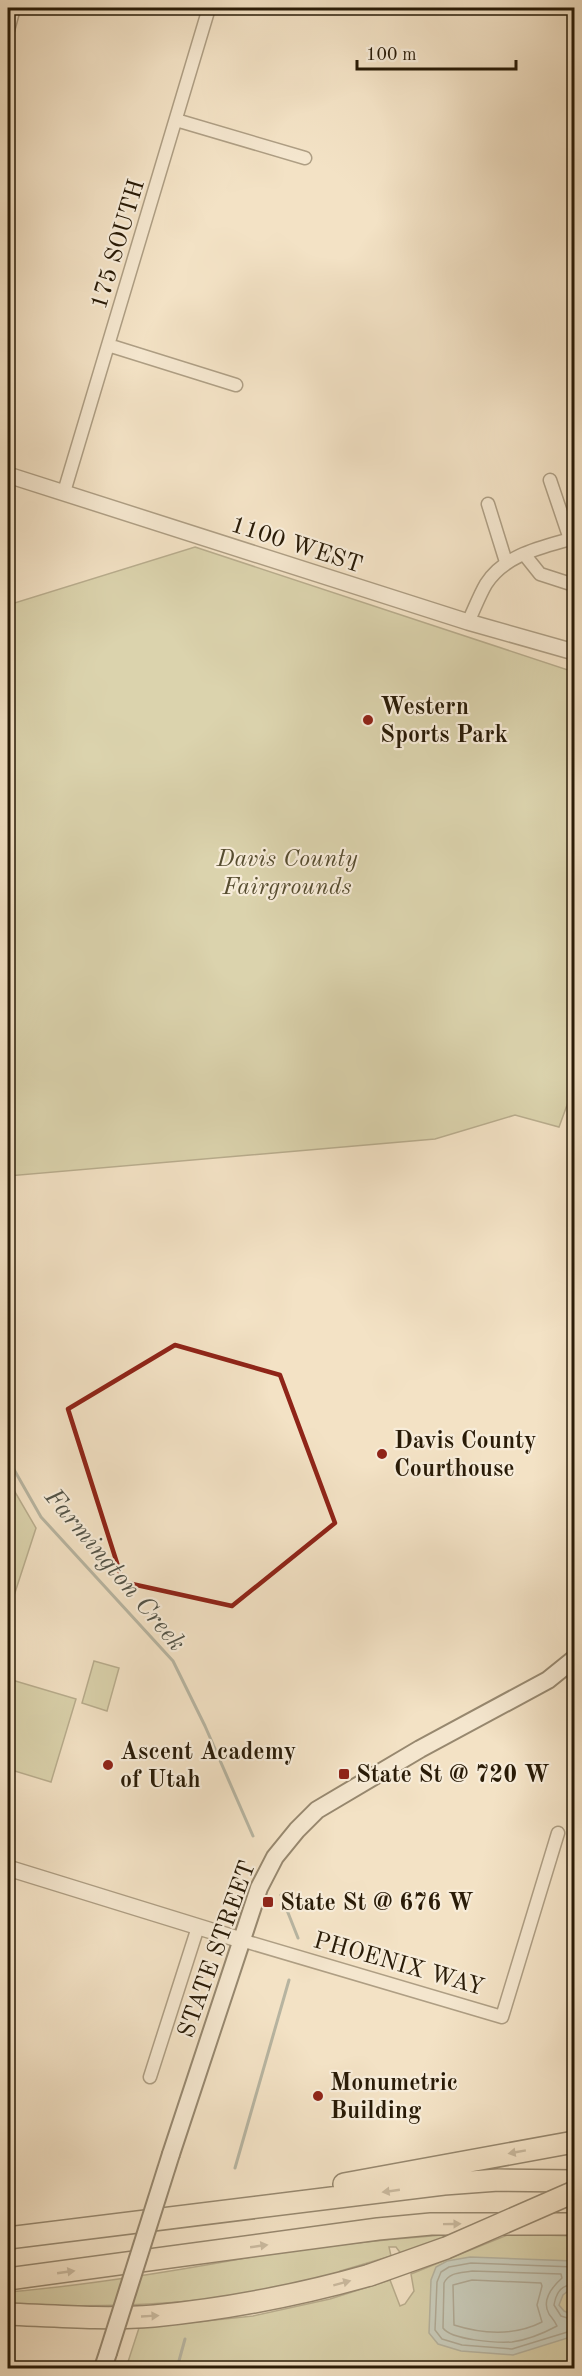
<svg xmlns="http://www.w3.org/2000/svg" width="582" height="2376" font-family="'Old Standard TT',serif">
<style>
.green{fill:#bfc291;stroke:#746e4c;stroke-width:1.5}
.water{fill:#9ebcbd;stroke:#6f7c74;stroke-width:1.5}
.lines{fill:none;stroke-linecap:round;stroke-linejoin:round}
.shore{stroke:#646c62;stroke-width:1.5}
.stream{stroke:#6f7c74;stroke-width:3}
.minor-casing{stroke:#5c4d36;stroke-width:15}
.tertiary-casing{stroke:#5c4d36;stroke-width:18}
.secondary-casing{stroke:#291b07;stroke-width:20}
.motorway-casing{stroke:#291b07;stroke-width:24}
.minor{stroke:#f7ecd9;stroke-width:12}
.tertiary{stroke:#f7ecd9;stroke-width:15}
.secondary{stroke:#f7ecd9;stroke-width:16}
.motorway{stroke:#f3e2c5;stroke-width:21}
.secondary-bridge-casing{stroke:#291b07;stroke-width:20;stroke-linecap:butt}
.motorway-bridge-casing{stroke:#291b07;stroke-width:24;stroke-linecap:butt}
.secondary-bridge{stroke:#f7ecd9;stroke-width:16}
.motorway-bridge{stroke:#f3e2c5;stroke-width:21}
.oneway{fill:#988870}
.marked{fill:none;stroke:#8f2418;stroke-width:4.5;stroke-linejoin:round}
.poi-dot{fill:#8f2418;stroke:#f7ecd9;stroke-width:2}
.labels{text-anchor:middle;stroke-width:4.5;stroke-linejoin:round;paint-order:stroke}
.street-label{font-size:24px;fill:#291b07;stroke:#f7ecd9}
.poi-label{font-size:24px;font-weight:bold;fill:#291b07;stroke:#f7ecd9;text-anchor:start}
.park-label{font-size:24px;font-style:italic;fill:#564d30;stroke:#f7ecd9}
.water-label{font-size:26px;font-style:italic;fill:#525347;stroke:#f7ecd9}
</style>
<rect width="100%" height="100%" fill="#f3e2c5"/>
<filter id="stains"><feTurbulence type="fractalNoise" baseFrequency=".00333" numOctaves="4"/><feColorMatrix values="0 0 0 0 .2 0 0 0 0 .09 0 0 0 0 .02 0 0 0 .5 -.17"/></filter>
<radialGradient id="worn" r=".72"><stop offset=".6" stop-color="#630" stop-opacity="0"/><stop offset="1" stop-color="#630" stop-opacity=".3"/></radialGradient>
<!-- green -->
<path class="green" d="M 195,547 L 574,672 L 574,1086 L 559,1127 L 515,1115 L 435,1139 L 8,1176 L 8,605 Z
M 8,1480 L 36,1528 L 8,1614 Z
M 94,1661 L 119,1668 L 107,1711 L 82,1703 Z
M 12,1680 L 76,1699 L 51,1782 L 8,1769 L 8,1695 Z
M 456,2234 L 402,2255 L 396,2247 L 389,2247 L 391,2256 L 340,2271 L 340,2273 C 313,2280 286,2287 259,2292 C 175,2306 92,2308 8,2304 L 8,2292 C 82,2286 156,2274 229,2261 C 303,2247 380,2240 456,2234 Z
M 510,2234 L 574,2236 L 574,2368 L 126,2368 L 139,2328 L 253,2316 L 330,2299 L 390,2280 L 400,2306 L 405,2304 L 414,2291 L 411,2274 Z"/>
<!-- water -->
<path class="water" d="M 470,2257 L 574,2261 L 574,2291 L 568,2291 L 563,2295 L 559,2305 L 564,2311 L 574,2315 L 574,2336 L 513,2355 L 461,2351 L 438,2344 L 429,2333 L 431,2280 L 436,2267 L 447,2261 Z"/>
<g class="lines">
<!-- shore -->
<path class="shore" d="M 574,2267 L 471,2263 L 449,2267 L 441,2272 L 437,2282 L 435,2330 L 442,2339 L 462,2345 L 512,2349 L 574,2330
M 472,2271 L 561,2274 L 562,2278 C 552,2287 541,2300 549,2314 C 552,2318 555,2321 557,2326 C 544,2333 526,2340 512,2342 C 497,2343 451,2340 443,2328 L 444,2283 C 449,2272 461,2273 472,2271 Z
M 472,2280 L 541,2283 L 542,2286 L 537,2305 L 542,2322 C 515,2336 482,2334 454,2325 L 453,2285 Z
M 574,2285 C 561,2284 556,2293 554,2305 L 561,2316 L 574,2320"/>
<!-- stream -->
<path class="stream" d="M 8,1459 L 41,1517 L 173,1661 L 205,1726 L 253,1836
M 281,1895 L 298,1938
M 235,2168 L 289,1980
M 177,2368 L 185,2339"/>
<defs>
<path id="minor" d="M 8,30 L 14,8
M 176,120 L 305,158
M 108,345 L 236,385
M 550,480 L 570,539
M 64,492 L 209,8
M 488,504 L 506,562
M 524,554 L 540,574 L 574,585
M 468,622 C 474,610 479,596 486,584 C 505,554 543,547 574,538
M 241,1940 L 502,2017 L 558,1833
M 150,2077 L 198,1927"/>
<path id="tertiary" d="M 8,475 L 468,622 L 574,652
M 8,1868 L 241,1940"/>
<path id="secondary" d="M 171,2154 L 259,1888 L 275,1857 L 297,1830 L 317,1810 L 420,1749 L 548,1680 L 574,1659
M 103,2368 L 108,2353"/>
<path id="motorway" d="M 344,2184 L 574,2142
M 8,2238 L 444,2184 L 498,2180 L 574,2181
M 8,2279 L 378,2229 L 431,2224 L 574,2224
M 8,2314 C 56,2316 105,2320 154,2316 C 227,2309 299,2295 370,2275"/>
</defs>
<!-- minor casing -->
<use href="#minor" class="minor-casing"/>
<!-- tertiary casing -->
<use href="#tertiary" class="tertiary-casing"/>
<!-- secondary casing -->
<use href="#secondary" class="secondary-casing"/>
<!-- motorway casing -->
<use href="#motorway" class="motorway-casing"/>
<!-- minor -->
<use href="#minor" class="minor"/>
<!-- tertiary -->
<use href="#tertiary" class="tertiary"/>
<!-- secondary -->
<use href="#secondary" class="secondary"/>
<!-- motorway -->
<use href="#motorway" class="motorway"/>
<defs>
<path id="secondary-bridge" d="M 108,2353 L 171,2154"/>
<path id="motorway-bridge" d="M 370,2275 L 446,2248 L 574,2192"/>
</defs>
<!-- secondary-bridge casing -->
<use href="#secondary-bridge" class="secondary-bridge-casing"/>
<!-- motorway-bridge casing -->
<use href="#motorway-bridge" class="motorway-bridge-casing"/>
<!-- secondary-bridge -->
<use href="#secondary-bridge" class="secondary-bridge"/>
<!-- motorway-bridge -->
<use href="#motorway-bridge" class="motorway-bridge"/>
</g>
<!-- one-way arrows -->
<defs><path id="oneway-solid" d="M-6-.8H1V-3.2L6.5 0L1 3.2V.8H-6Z" transform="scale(1.5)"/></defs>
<g class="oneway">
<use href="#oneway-solid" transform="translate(517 2152) rotate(170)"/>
<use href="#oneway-solid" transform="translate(391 2191) rotate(172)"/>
<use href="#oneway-solid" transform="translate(452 2224) rotate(-1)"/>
<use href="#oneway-solid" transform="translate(259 2246) rotate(-8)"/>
<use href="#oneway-solid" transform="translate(66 2272) rotate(-8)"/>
<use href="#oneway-solid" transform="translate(342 2283) rotate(-15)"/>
<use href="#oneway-solid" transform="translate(150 2316) rotate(-3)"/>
</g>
<!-- marked area -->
<path d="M0 0H582V2376H0ZM 175,1345 L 280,1375 L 335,1523 L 232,1606 L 123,1582 L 68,1409 Z" fill="#f3e2c5" fill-opacity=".55" fill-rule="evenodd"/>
<path class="marked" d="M 175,1345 L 280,1375 L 335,1523 L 232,1606 L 123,1582 L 68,1409 Z"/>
<!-- markers -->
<g class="poi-dot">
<circle cx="368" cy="720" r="6"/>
<circle cx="382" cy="1454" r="6"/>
<circle cx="108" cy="1765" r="6"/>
<rect x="338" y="1768" width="12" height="12" rx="3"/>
<rect x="262" y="1896" width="12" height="12" rx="3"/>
<circle cx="318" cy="2096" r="6"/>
</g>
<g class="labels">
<!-- street labels -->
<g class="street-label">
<text transform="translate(117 244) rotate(-73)" y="8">175 SOUTH</text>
<text transform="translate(297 544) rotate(18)" y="8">1100 WEST</text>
<text transform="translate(216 1949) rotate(-70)" y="8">STATE STREET</text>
<text transform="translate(399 1963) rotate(16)" y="8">PHOENIX WAY</text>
</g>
<!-- poi labels -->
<g class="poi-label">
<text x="380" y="714">Western<tspan x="380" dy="28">Sports Park</tspan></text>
<text x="394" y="1448">Davis County<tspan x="394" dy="28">Courthouse</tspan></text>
<text x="120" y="1759">Ascent Academy<tspan x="120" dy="28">of Utah</tspan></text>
<text x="356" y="1782">State St @ 720 W</text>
<text x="280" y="1910">State St @ 676 W</text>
<text x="330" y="2090">Monumetric<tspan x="330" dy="28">Building</tspan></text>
</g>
<!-- park labels -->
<g class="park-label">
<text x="287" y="866">Davis County<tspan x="287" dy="28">Fairgrounds</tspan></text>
</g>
<!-- water labels -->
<g class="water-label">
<text transform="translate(116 1569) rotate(50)" y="9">Farmington Creek</text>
</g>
</g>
<!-- margin -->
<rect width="582" height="2376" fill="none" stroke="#f3e2c5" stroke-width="30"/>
<rect x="9" y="9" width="564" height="2358" fill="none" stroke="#291b07" stroke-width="3"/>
<rect x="15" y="15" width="552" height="2346" fill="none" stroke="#291b07" stroke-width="1.5"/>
<!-- scale -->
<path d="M357 60v9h159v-9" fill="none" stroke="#291b07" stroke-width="3"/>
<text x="366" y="60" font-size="18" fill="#291b07" stroke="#f7ecd9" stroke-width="4.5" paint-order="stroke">100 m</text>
<rect width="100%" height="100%" filter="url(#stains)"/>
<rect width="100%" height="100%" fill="url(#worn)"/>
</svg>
